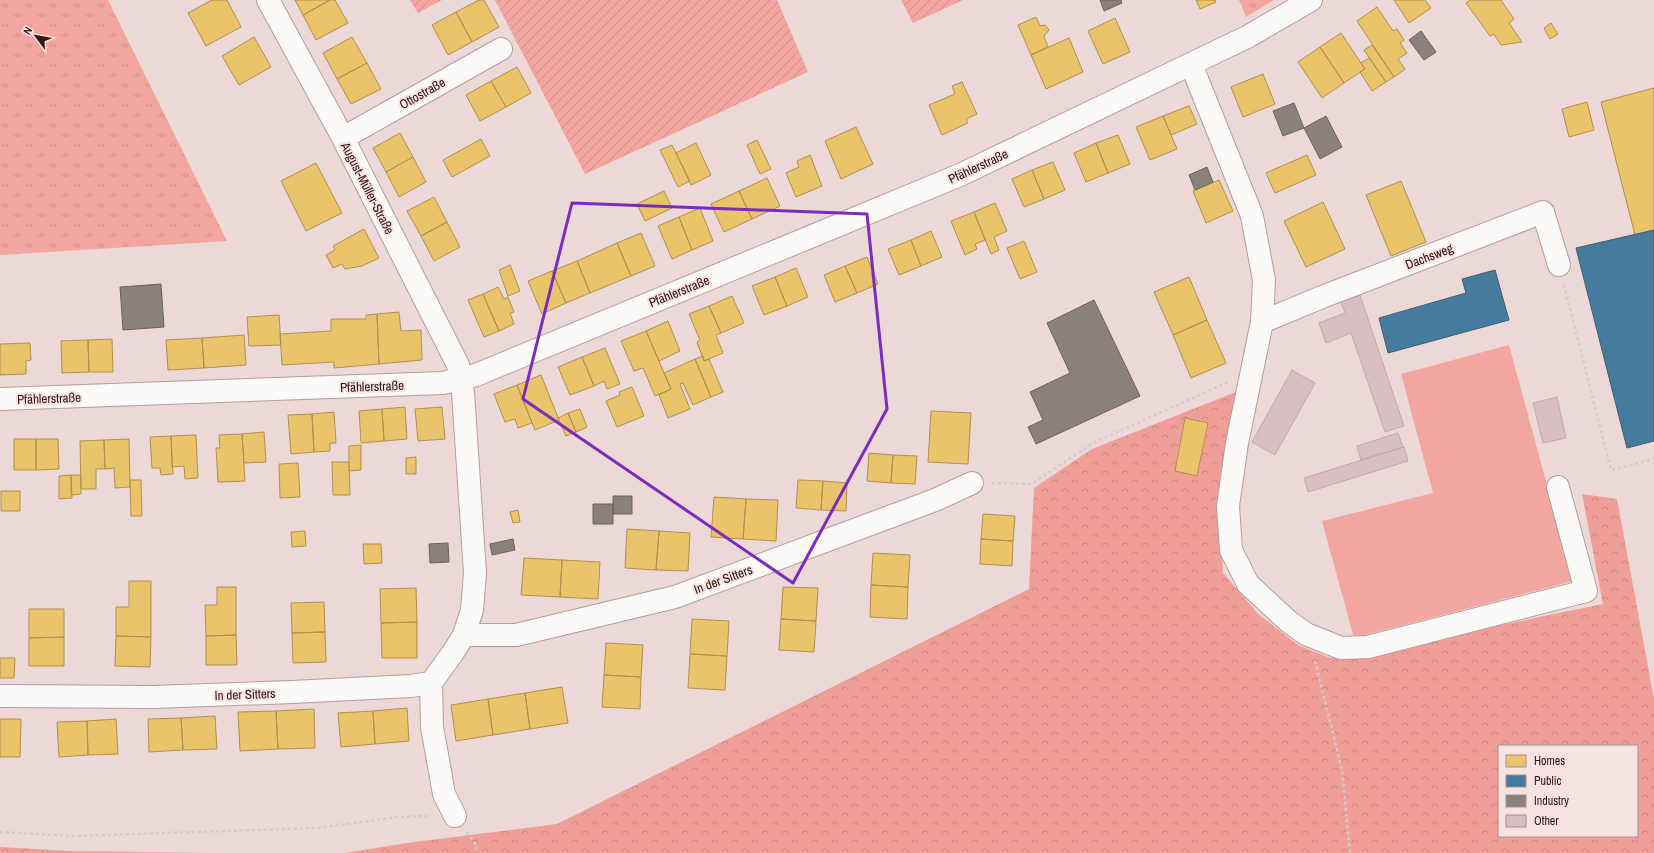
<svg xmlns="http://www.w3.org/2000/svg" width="1654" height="853" font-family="'Archivo Narrow',sans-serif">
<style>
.grass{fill:url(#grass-tufts)}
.forest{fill:url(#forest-crowns);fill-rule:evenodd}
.garden{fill:url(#garden-furrows)}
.pitch{fill:#f3a6a0}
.homes{fill:#e9c46a;stroke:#b28f50}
.public{fill:#457b9d;stroke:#405c73}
.industry{fill:#8a817c;stroke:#70605c}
.building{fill:#d9bfc1;stroke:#c1a9ac}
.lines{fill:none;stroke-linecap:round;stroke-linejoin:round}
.minor-casing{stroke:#b59d9b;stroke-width:24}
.path{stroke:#d2cbca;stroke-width:2.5;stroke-dasharray:3 3;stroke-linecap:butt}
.minor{stroke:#fcf9f9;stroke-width:22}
.marked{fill:none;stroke:#7b2cbf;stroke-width:3;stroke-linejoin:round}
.labels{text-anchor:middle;stroke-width:4;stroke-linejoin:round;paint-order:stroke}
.street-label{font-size:13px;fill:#331412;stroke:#f6e3e1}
</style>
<defs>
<pattern id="grass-tufts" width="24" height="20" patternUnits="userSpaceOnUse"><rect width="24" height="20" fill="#f3a6a0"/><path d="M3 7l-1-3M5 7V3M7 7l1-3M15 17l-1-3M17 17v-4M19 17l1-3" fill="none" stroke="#d18e89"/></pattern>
<pattern id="forest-crowns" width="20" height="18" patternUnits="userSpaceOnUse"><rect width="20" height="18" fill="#f09e98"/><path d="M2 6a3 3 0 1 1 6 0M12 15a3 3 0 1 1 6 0" fill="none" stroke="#ce8782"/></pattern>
<pattern id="garden-furrows" width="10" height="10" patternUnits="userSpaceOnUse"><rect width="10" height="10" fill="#f3a6a0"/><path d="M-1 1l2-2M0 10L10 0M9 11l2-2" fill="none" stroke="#d18e89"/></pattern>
</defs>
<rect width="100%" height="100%" fill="#ecd8d6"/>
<!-- grass -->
<path class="grass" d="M 0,0 L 108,0 L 227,241 L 0,255 Z
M 1239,0 L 1274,0 L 1246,17 Z"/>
<!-- forest -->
<path class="forest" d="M 1236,392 L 1225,487 L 1219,511 L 1223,573 L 1258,614 L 1298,645 L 1330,658 L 1373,655 L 1482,629 L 1603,604 L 1582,494 L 1617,499 L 1654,699 L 1654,853 L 345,853 L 407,843 L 557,824 L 1029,589 L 1034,488 L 1092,449 ZM 1499,746 L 1637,746 L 1637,836 L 1499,836 Z
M 0,847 L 70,851 L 214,853 L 0,853 Z"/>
<!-- garden -->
<path class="garden" d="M 410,0 L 442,0 L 418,13 Z
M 495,0 L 777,0 L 808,72 L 585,174 Z
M 901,0 L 963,0 L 913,23 Z"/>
<!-- pitch -->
<path class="pitch" d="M 1509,345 L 1573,581 L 1354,638 L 1322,521 L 1433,493 L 1401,374 Z"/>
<!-- homes -->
<path class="homes" d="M 212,0 L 227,0 L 241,27 L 206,46 L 188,13 Z
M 295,0 L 330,0 L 303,15 Z
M 330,0 L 335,0 L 348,23 L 316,40 L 303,15 Z
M 479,0 L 484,0 L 499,27 L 472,42 L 456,12 Z
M 1196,0 L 1215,0 L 1216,2 L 1200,9 Z
M 1394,0 L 1425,0 L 1431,8 L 1409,23 Z
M 1470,0 L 1501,0 L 1514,19 L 1509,23 L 1522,42 L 1501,45 L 1494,34 L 1490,36 L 1466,3 Z
M 1377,7 L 1393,31 L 1397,29 L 1404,40 L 1400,43 L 1407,53 L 1398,59 L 1405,69 L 1394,77 L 1357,21 Z
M 456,12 L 472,42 L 448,55 L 432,25 Z
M 1036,17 L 1040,26 L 1045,25 L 1049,30 L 1044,36 L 1048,47 L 1031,55 L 1018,25 Z
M 1115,18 L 1130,52 L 1103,64 L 1088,31 Z
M 1551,23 L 1558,34 L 1550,39 L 1544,28 Z
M 1341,33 L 1365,69 L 1344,83 L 1320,47 Z
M 254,37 L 271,67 L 239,85 L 222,56 Z
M 352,37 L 367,63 L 337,79 L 323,53 Z
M 1069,38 L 1083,72 L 1046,89 L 1031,55 Z
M 1372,45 L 1394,77 L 1386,82 L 1364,50 Z
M 1320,47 L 1344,83 L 1322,98 L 1298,62 Z
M 1369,58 L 1386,82 L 1372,91 L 1360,72 L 1365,69 L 1361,63 Z
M 367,63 L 381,89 L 351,104 L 337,79 Z
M 517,67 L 531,93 L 506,107 L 491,81 Z
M 1263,74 L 1275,104 L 1243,117 L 1231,87 Z
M 491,81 L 506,107 L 480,121 L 466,95 Z
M 962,82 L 977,114 L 966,119 L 968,123 L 942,135 L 929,105 L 955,94 L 952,86 Z
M 1654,88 L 1654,230 L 1635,235 L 1601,102 Z
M 1587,102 L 1594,130 L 1569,137 L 1562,109 Z
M 1189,106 L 1197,124 L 1171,135 L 1163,116 Z
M 1163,116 L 1177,149 L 1150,160 L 1136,127 Z
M 856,127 L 873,164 L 841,179 L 825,141 Z
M 400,133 L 413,157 L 386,172 L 373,148 Z
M 1118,135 L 1130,164 L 1108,173 L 1096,143 Z
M 481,139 L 490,156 L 452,177 L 443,160 Z
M 757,140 L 771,169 L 760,174 L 747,145 Z
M 696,143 L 711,175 L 691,185 L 676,153 Z
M 1096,143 L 1108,173 L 1086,182 L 1074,153 Z
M 672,145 L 690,181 L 678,187 L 660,150 Z
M 810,155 L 822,186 L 796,197 L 786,173 L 799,167 L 797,161 Z
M 1307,155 L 1316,175 L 1275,193 L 1266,173 Z
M 413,157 L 426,182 L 399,197 L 386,172 Z
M 1053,162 L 1065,190 L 1044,199 L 1032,170 Z
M 316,163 L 342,213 L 306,231 L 281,181 Z
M 1032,170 L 1044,199 L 1024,207 L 1012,179 Z
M 767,178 L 780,206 L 752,219 L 739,191 Z
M 1219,180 L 1233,211 L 1206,223 L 1193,191 Z
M 1401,181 L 1426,242 L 1391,256 L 1366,195 Z
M 664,191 L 672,208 L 645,221 L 637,204 Z
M 739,191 L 752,219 L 724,232 L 711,204 Z
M 434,197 L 447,222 L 421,236 L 407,211 Z
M 1323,202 L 1345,249 L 1306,267 L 1284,221 Z
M 995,203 L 1007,231 L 994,237 L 999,250 L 991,254 L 974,212 Z
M 700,208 L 713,241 L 692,250 L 679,217 Z
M 974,212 L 985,240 L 975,244 L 977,249 L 965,255 L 951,221 Z
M 679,217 L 692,250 L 672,259 L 658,226 Z
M 447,222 L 460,247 L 434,261 L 421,236 Z
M 364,229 L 379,258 L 362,266 L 345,269 L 342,264 L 333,268 L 326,255 L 335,250 L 333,246 Z
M 931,231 L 942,257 L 921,266 L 911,240 Z
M 641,233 L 655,266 L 631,276 L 617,243 Z
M 911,240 L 921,266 L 899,275 L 888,249 Z
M 1024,241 L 1037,272 L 1020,279 L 1007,248 Z
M 617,243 L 631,276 L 590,293 L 577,261 Z
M 867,257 L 878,284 L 857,293 L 845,266 Z
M 577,261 L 590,293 L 566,303 L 552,271 Z
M 510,265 L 520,291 L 508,296 L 499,270 Z
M 845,266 L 857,293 L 835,302 L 824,275 Z
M 796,268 L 808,297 L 787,306 L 775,277 Z
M 552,271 L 566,303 L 542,314 L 528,281 Z
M 775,277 L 787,306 L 764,315 L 752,286 Z
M 1189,277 L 1207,320 L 1173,335 L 1154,292 Z
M 498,287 L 504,299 L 508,297 L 514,312 L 510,313 L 514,324 L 499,331 L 483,294 Z
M 483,294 L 499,331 L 484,337 L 468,300 Z
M 732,296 L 744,323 L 721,333 L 709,306 Z
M 709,306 L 721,333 L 716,335 L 723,353 L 704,361 L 697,342 L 700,340 L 689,314 Z
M 399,312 L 401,331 L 421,330 L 422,360 L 379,364 L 377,314 Z
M 377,314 L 379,364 L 334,368 L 334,362 L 282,365 L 280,334 L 331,331 L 331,319 L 366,319 L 366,315 Z
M 279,315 L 281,345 L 249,346 L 247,317 Z
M 1207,320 L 1226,363 L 1191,378 L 1173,335 Z
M 668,321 L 680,351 L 659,361 L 646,331 Z
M 646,331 L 671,389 L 655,396 L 643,368 L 634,371 L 621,341 Z
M 244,335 L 246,365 L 204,368 L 202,338 Z
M 202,338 L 204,368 L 168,370 L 166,340 Z
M 112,339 L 113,372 L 89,372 L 88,340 Z
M 88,340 L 89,372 L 62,373 L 61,341 Z
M 30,343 L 31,360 L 26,361 L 26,374 L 0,375 L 0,344 Z
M 605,348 L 620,384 L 607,389 L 604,381 L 594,386 L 582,357 Z
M 703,356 L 704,361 L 709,359 L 723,392 L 711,397 L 695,359 Z
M 582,357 L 594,386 L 570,395 L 558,367 Z
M 695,359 L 711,397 L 693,405 L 683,383 L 680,384 L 690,409 L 668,418 L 659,395 L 671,389 L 664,373 Z
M 541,375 L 559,420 L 535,430 L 517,385 Z
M 517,385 L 532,423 L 518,428 L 515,419 L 505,422 L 494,394 Z
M 632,387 L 644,416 L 617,427 L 606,401 L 620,395 L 619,392 Z
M 405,407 L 407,439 L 384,441 L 382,409 Z
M 442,407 L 445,439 L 418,441 L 415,409 Z
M 382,409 L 384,441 L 361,443 L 359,411 Z
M 580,409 L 587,427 L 576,432 L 568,413 Z
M 931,411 L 971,413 L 968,464 L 928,462 Z
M 334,412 L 336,443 L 330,443 L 330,451 L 314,452 L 312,414 Z
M 568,413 L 576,432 L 566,436 L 558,418 Z
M 312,414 L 314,452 L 291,454 L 288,415 Z
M 1185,418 L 1208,423 L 1197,476 L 1175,471 Z
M 264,432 L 266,462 L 244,463 L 242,434 Z
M 242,434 L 245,481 L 218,482 L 216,448 L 220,448 L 219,435 Z
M 196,435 L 198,478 L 185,479 L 184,466 L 172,467 L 171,436 Z
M 171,436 L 173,474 L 161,475 L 160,468 L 152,468 L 150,437 Z
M 14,439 L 36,439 L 36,470 L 14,470 Z
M 36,439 L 58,439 L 59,469 L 36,470 Z
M 129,439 L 130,487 L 115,488 L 114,468 L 105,469 L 104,440 Z
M 104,440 L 105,469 L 96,469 L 96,489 L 81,489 L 80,441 Z
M 361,445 L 361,470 L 349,471 L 349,446 Z
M 869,453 L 893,455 L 891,483 L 867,481 Z
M 893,455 L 917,456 L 915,484 L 891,483 Z
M 416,457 L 416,474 L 406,474 L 406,458 Z
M 332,462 L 349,462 L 350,495 L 333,495 Z
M 298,463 L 300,497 L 280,498 L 279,464 Z
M 71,475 L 72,498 L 59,499 L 59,476 Z
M 71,475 L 81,475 L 81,494 L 71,495 Z
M 130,480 L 141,480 L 142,516 L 131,516 Z
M 798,480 L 823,481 L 821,510 L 796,508 Z
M 823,481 L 847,483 L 846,511 L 821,510 Z
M 1,491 L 20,491 L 20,511 L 1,511 Z
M 714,497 L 746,499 L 743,539 L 711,537 Z
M 746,499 L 778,500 L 776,541 L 743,539 Z
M 518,510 L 520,522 L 513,523 L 510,512 Z
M 983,514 L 1015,516 L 1013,541 L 981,539 Z
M 627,529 L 659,531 L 656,570 L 625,568 Z
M 305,531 L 306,546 L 292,547 L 291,532 Z
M 659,531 L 690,533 L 688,571 L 656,570 Z
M 981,539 L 1013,541 L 1012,566 L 980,564 Z
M 363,544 L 381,544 L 382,563 L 364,564 Z
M 873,553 L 910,555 L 908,587 L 871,585 Z
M 524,558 L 562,560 L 560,597 L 521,595 Z
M 562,560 L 600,562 L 598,599 L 560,597 Z
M 129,581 L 151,581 L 151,637 L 116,636 L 116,607 L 129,607 Z
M 871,585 L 908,587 L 907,619 L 870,617 Z
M 217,587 L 236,587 L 236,635 L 206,636 L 205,605 L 217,605 Z
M 783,587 L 818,588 L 816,621 L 781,619 Z
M 416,588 L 417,622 L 381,623 L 380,589 Z
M 324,602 L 325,632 L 292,633 L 291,603 Z
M 29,609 L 64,609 L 64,637 L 29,638 Z
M 692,619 L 729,621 L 727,656 L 690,654 Z
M 781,619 L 816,621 L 814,652 L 779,650 Z
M 417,622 L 417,658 L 382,658 L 381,623 Z
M 325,632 L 326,662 L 293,663 L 292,633 Z
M 236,635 L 237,665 L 206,665 L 206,636 Z
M 116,636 L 151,637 L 150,667 L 115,666 Z
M 64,637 L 64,666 L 29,666 L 29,638 Z
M 606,643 L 643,645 L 641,677 L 604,675 Z
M 690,654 L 727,656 L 725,690 L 688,688 Z
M 0,658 L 15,658 L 14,678 L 0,678 Z
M 604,675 L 641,677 L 640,709 L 602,707 Z
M 562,687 L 568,723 L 530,729 L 525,693 Z
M 525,693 L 530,729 L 493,735 L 488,699 Z
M 488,699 L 493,735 L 456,741 L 451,705 Z
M 407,708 L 409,741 L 375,744 L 373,711 Z
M 314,709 L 315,748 L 278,749 L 276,711 Z
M 276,711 L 278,749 L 240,751 L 238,712 Z
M 373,711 L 375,744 L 341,747 L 338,713 Z
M 215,716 L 217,749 L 183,750 L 181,718 Z
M 181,718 L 183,750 L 149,752 L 148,719 Z
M 0,719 L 21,719 L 20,757 L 0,757 Z
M 116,719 L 118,754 L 88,755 L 87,721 Z
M 87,721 L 88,755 L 59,757 L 57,722 Z"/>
<!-- public -->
<path class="public" d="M 1654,230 L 1654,441 L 1627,448 L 1576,248 Z
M 1495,270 L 1509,320 L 1388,353 L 1379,318 L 1466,293 L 1462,279 Z"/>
<!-- industry -->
<path class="industry" d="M 1100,0 L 1121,0 L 1122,3 L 1104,11 Z
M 1421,31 L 1436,52 L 1424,60 L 1409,40 Z
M 1294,103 L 1304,128 L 1283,136 L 1273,111 Z
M 1326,116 L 1342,147 L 1320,159 L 1304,128 Z
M 1207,167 L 1213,182 L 1195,190 L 1189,175 Z
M 161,284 L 164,327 L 123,330 L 120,287 Z
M 1094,300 L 1140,396 L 1036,444 L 1028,427 L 1043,420 L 1030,392 L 1070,373 L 1047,323 Z
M 613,496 L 632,496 L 632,514 L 613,514 Z
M 593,504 L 613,504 L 613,524 L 593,524 Z
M 513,539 L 515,550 L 492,555 L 490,544 Z
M 448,543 L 449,562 L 430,563 L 429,544 Z"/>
<!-- building -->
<path class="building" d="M 1360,295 L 1404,426 L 1385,432 L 1351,333 L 1326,343 L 1319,323 L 1345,313 L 1341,302 Z
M 1292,370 L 1315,383 L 1275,455 L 1252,442 Z
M 1557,397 L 1566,438 L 1543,443 L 1533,403 Z
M 1398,433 L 1403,447 L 1361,460 L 1357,446 Z
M 1404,447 L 1408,461 L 1308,492 L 1304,478 Z"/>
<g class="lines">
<defs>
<path id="minor" d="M 1191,64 L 1252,216 L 1264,280 L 1262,322 L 1237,443 L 1228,506 L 1231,550 L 1248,584 L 1288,621 L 1306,634 L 1341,648 L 1368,647 L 1586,591 L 1558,487
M 343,138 L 501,49
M 1262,322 L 1322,297 L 1543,212 L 1559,265
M 0,399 L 443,383 L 476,375 L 960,175 L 1247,37 L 1311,0
M 464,635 L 516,635 L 675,597 L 935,500 L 972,483
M 431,683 L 432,727 L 444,794 L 455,816
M 0,696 L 154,697 L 292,692 L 411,686 L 431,683 L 452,654 L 464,635 L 472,610 L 475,573 L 463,392 L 458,365 L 343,138 L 268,0"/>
</defs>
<!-- minor casing -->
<use href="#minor" class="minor-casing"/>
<!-- path -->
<path class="path" d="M 1564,285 L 1611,470 L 1654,459
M 992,483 L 1031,484 L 1093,443 L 1228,382
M 1315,661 L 1342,770 L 1350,853
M 0,832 L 75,836 L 316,828 L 399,817 L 431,816
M 467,832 L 476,845 L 477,853"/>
<!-- minor -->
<use href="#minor" class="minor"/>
</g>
<!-- marked area -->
<path class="marked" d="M 572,203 L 867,214 L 887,409 L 793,583 L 523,399 Z"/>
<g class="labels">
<!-- street labels -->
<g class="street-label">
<text transform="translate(422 93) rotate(-29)" y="5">Ottostraße</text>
<text transform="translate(978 166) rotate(-25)" y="5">Pfählerstraße</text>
<text transform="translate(368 188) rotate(63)" y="5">August-Müller-Straße</text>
<text transform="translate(1429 256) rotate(-21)" y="5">Dachsweg</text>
<text transform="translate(679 291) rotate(-22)" y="5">Pfählerstraße</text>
<text transform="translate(372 386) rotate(-2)" y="5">Pfählerstraße</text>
<text transform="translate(49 398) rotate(-2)" y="5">Pfählerstraße</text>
<text transform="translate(723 579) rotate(-20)" y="5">In der Sitters</text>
<text transform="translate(245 694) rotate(-2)" y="5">In der Sitters</text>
</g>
</g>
<!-- legend -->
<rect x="1498" y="745" width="140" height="92" fill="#f6e3e1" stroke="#a8908e"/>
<rect x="1506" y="755" width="20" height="12" fill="#e9c46a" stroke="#a8908e"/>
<text x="1534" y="765" font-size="12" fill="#331412">Homes</text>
<rect x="1506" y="775" width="20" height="12" fill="#457b9d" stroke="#a8908e"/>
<text x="1534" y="785" font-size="12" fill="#331412">Public</text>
<rect x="1506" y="795" width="20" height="12" fill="#8a817c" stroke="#a8908e"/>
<text x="1534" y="805" font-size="12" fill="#331412">Industry</text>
<rect x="1506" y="815" width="20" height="12" fill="#d9bfc1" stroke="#a8908e"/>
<text x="1534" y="825" font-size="12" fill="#331412">Other</text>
<!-- north arrow -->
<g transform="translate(36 36) rotate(302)" stroke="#f6e3e1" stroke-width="3" paint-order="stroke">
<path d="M0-3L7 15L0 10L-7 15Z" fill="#331412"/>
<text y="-6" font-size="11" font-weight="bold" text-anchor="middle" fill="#331412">N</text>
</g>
</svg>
